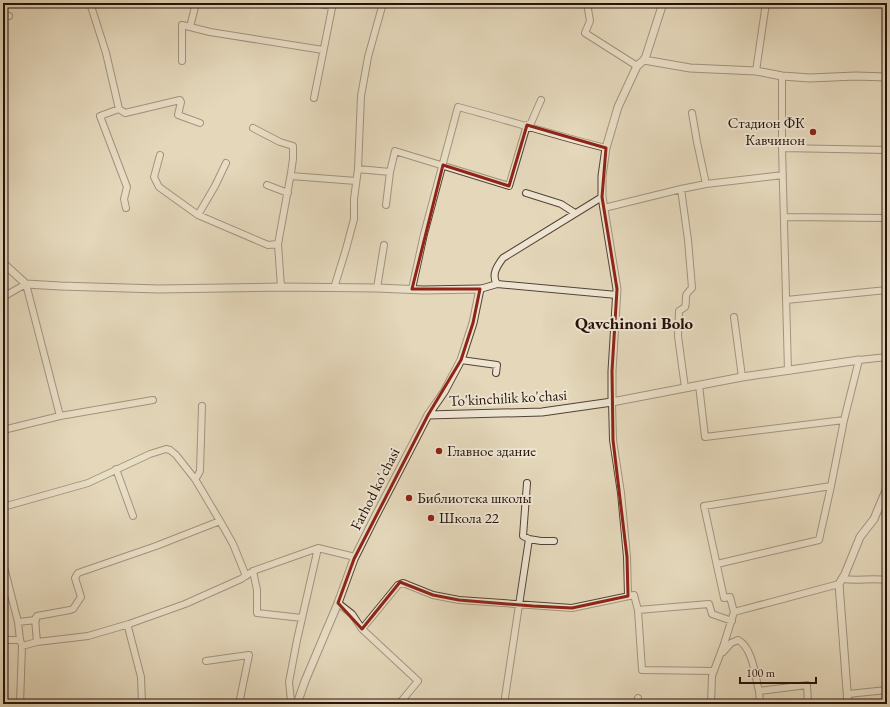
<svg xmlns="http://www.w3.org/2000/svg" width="890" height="707" font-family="'EB Garamond',serif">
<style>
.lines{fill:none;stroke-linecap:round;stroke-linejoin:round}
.minor-casing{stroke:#564235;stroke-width:8}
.tertiary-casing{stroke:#564235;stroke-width:9}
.minor{stroke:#ede5d2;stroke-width:6}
.tertiary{stroke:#ede5d2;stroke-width:7}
.marked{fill:none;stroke:#8f2418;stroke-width:3;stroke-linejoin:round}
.poi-dot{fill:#8f2418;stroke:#ede5d2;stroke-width:1.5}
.labels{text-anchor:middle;stroke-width:4;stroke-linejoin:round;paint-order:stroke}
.poi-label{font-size:15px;fill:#261109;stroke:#ede5d2;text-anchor:start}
.street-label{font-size:15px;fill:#261109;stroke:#ede5d2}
.quarter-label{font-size:17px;font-weight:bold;fill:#261109;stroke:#ede5d2}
</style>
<rect width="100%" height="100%" fill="#e4d7ba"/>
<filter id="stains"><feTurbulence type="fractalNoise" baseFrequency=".005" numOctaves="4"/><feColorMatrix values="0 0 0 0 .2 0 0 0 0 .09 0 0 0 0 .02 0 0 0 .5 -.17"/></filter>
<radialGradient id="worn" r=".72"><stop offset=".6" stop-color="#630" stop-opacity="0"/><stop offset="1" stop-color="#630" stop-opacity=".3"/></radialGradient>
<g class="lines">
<defs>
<path id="minor" d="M 90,3 L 106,53 L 119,109 L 125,113 L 180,100 L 181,102 L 178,115 L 200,123
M 196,3 L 190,27 L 210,32 L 323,50
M 311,3 L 333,6
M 587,3 L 590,21 L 585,33 L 637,66
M 3,15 L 9,16
M 182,61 L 182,25 L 190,27
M 756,71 L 766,3
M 782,76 L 782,148 L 788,371
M 314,98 L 333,3
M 119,109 L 100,116 L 127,187 L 124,199 L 126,208
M 692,113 L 697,142 L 706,184
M 253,128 L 280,142 L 293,146 L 293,159 L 291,173 L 278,244 L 281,287
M 782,148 L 887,150
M 160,155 L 154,177 L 159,187 L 198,215 L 268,245 L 278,244
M 358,169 L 390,172 L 386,205
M 390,172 L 395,151 L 509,186 L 527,125 L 531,123 L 541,100
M 291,176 L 356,181
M 267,185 L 288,193
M 526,193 L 561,204 L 575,213
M 604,208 L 681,189
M 198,215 L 215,186 L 226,163
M 784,217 L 887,218
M 497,284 C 491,275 497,266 503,258 L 602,197
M 334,288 L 346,249 L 354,219 L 354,199 L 358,169 L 361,96 L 368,57 L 383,3
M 377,288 L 384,245
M 412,289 L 424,234 L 458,107 C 508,120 556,136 606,148
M 480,289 L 497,284 L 617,295
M 3,297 L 26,284 L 60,416
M 786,300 L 887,290
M 734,317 L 742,377
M 461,360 L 497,365 L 496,373
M 699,385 L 705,437 L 844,420
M 685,388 L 678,336 L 679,311 L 685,307 C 688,295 682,298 692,288 L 688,240 L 681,189 L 706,184 L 783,175
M 612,402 L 613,440 L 621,493 L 627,557 L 628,596
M 3,430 L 60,416 L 153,400
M 116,469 L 133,516
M 195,479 L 198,475 L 200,471 L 202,406
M 3,507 L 88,483 L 150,454 L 166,449 L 170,450 L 176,455 L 195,479 L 220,521 L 233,544 L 246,576
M 529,539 L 541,541 L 554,541
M 3,563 L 18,622 L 20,640
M 717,564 L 819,540 L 831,486
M 253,571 L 257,590 L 257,613 L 302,618
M 843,579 C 858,581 872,578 887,580
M 338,603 L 352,614 L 362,629 L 418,681 L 399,704
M 638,610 L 709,604 L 712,614 L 732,621
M 734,612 L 839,584
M 18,622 L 36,620
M 362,629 L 398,585 L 403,583 L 433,595 L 459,600 L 572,608 L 634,595 L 638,610 L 642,670 L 714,671
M 3,640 L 20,640 L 21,643
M 37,642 L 35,619 L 37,616 L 70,610 L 73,609 L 81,597 L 75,578 L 78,573 L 156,546 L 220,521
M 723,652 L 731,643 L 738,640 C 753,648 755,676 759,691 L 807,685 L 808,704
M 206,661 L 249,655 L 239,704
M 759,691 L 760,704
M 848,694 L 887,690
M 20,704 L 22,646 L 37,642 L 88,636 L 129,624
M 142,704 L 141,677 L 128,627 L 129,624 L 185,604 L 241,579 L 253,571 L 318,548 L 355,557
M 293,704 L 291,701 L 289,682 L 297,640 L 318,548
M 504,704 L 529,539 L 523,536 L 527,483
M 636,704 L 638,698
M 711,704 L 712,676 L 724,644 L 734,612 L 730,597 L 724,598 L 704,506 L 831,486 L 844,420 L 859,360 L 887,357"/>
<path id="tertiary" d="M 644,60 L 690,68 L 756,71 L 782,76 L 810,78 L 856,76 L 887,77
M 3,263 L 26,284 L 60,286 L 159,289 L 281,287 L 377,288 L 423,290 L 480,289 L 473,323 L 461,360 L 444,392 L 428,415 L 374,519 L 354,559 L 338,603 L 305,681 L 297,704
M 612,402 L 612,371 L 617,289 L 602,197 L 602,176 L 606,148 L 618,107 L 637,66 L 644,60 L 646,56 L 663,3
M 428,415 L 542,412 L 612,402 L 742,377 L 859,360
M 848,704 L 839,584 L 845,574 L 860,537 L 874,519 L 887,488"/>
</defs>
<!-- minor casing -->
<use href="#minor" class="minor-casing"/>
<!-- tertiary casing -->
<use href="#tertiary" class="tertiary-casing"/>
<!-- minor -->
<use href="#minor" class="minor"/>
<!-- tertiary -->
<use href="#tertiary" class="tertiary"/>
</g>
<!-- marked area -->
<path d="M0 0H890V707H0ZM 527,125 L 606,148 L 602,197 L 617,289 L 612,371 L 613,440 L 627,557 L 628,596 L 572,608 L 533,606 L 459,600 L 433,595 L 400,582 L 362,629 L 338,603 L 354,559 L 428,415 L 461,360 L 473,323 L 480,289 L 412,289 L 443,165 L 509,186 Z" fill="#e4d7ba" fill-opacity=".55" fill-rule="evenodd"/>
<path class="marked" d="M 527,125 L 606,148 L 602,197 L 617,289 L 612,371 L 613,440 L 627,557 L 628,596 L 572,608 L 533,606 L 459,600 L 433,595 L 400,582 L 362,629 L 338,603 L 354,559 L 428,415 L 461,360 L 473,323 L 480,289 L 412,289 L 443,165 L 509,186 Z"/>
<!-- markers -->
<g class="poi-dot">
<circle cx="813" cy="132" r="4"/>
<circle cx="439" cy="451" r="4"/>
<circle cx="409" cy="498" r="4"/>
<circle cx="431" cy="518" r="4"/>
</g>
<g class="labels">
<!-- poi labels -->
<g class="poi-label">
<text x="805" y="128" text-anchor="end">Стадион ФК<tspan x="805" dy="17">Кавчинон</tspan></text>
<text x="447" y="456">Главное здание</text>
<text x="417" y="503">Библиотека школы</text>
<text x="439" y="523">Школа 22</text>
</g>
<!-- street labels -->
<g class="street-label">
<text transform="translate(508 398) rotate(-3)" y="5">To'kinchilik ko'chasi</text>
<text transform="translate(375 489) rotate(-63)" y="5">Farhod ko'chasi</text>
</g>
<!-- quarter labels -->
<g class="quarter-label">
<text x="634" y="329">Qavchinoni Bolo</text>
</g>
</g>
<!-- margin -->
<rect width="890" height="707" fill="none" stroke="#e4d7ba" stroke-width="16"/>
<rect x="4" y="4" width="882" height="699" fill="none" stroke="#261109" stroke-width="2"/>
<rect x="8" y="8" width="874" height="691" fill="none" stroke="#261109"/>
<!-- scale -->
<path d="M740 677v6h76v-6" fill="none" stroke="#261109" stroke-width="2"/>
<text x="746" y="677" font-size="12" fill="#261109" stroke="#ede5d2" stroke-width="3" paint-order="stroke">100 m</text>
<rect width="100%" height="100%" filter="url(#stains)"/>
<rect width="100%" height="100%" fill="url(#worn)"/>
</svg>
